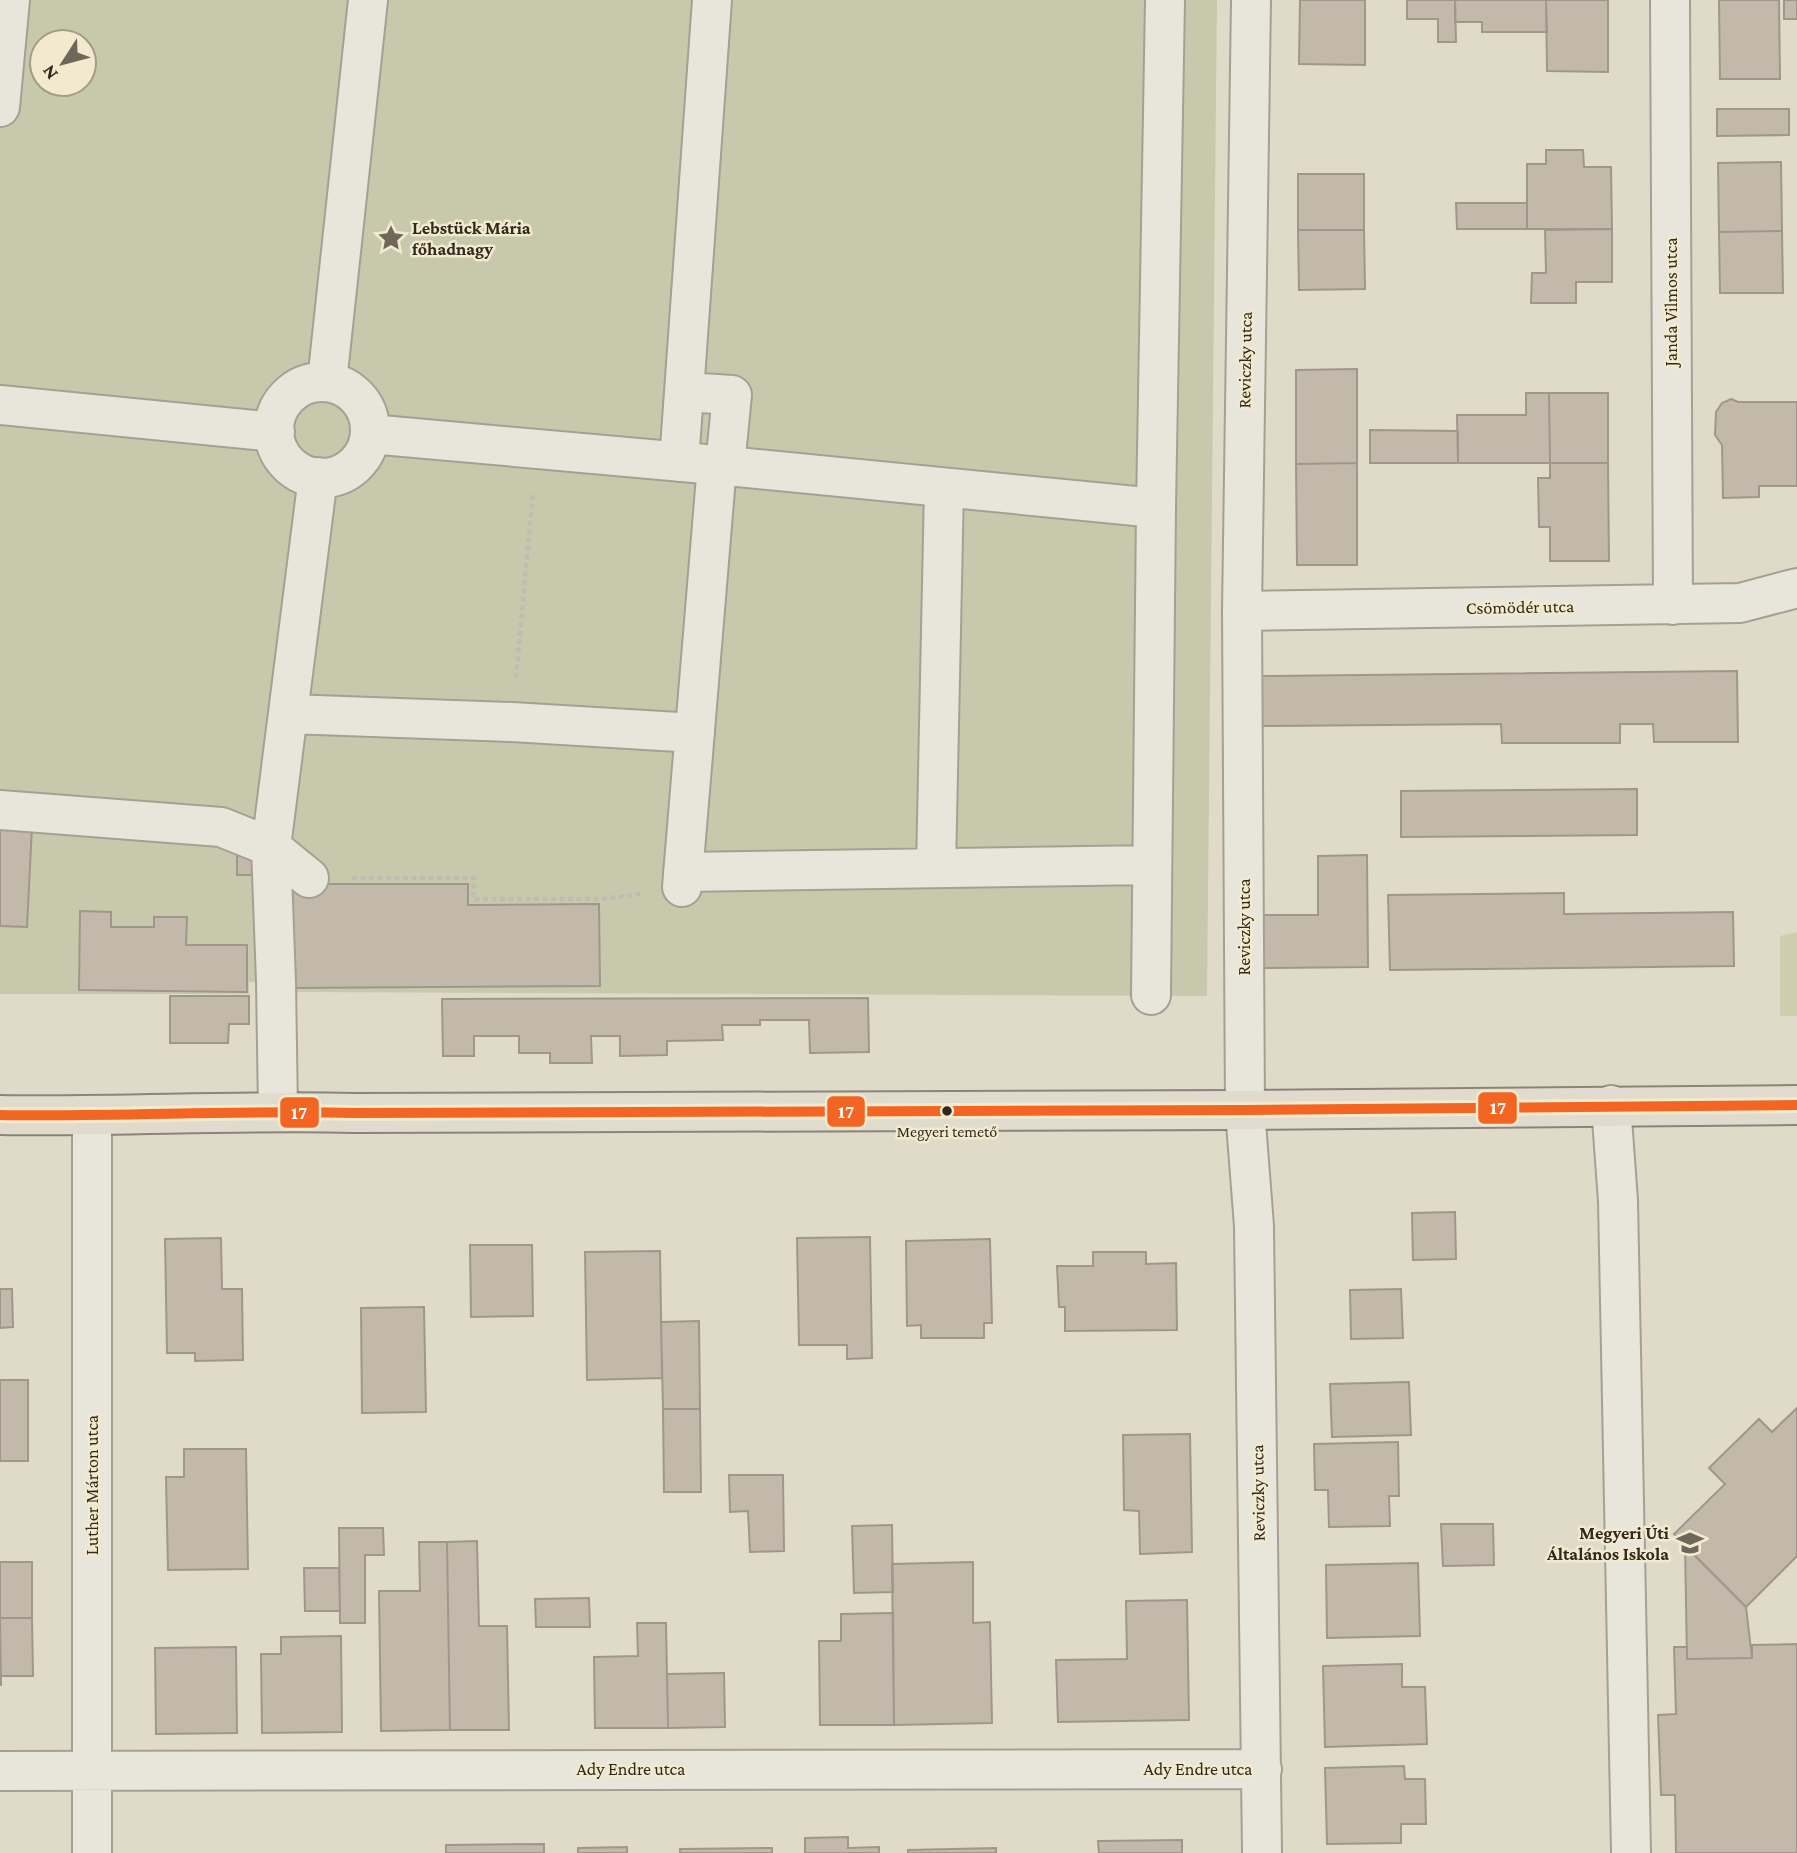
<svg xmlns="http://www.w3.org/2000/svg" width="1797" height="1853" font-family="'Crimson Pro',serif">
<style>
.green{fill:#cdcfac}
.cemetery{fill:#c8c9ac;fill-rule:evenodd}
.building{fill:#c3b9ab;stroke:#9f978a;stroke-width:2}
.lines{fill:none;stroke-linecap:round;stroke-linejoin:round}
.minor-casing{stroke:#a5a093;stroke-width:42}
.major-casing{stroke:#8a857a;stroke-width:42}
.path{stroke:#c1bcb2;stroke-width:4.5;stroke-dasharray:5 3.5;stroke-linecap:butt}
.minor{stroke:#e8e5da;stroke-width:38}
.major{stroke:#e0dbcc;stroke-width:38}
.bus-1-casing{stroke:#f2eacf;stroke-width:16}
.bus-1{stroke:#f26522;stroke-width:10}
.bus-dot{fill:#32281d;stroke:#f2eacf;stroke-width:2.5}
.labels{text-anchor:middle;stroke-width:5;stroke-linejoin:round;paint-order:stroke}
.bus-label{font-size:16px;fill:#32281d;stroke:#f2eacf}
.poi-label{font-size:18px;font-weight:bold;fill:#32281d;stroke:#f2eacf;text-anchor:start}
.street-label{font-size:18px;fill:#32281d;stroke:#f2eacf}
.line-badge{stroke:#f2eacf;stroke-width:2.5}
.badge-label{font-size:19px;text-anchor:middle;font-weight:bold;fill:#fff}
</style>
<rect width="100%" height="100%" fill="#e0dbc9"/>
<!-- green -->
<path class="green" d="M 1797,932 L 1797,1016 L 1780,1016 L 1780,936 Z"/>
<!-- cemetery -->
<path class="cemetery" d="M 0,0 L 1217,0 L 1207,996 L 288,992 L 287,982 L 249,982 L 249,994 L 0,994 ZM 42,42 L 84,42 L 84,84 L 42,84 Z"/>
<!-- building -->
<path class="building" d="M 1300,0 L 1365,0 L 1365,65 L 1299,64 Z
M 1407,0 L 1455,0 L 1456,42 L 1438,42 L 1438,19 L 1407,19 Z
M 1455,0 L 1546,0 L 1547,32 L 1482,32 L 1482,22 L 1455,22 Z
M 1546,0 L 1608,0 L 1608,72 L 1547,71 Z
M 1719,0 L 1779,0 L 1780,79 L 1720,79 Z
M 1784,0 L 1797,0 L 1797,19 L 1784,19 Z
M 1717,109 L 1789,109 L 1789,135 L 1717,136 Z
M 1546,150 L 1583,150 L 1584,167 L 1611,167 L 1612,229 L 1527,229 L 1527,164 L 1546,164 Z
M 1781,162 L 1782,231 L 1719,232 L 1718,163 Z
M 1298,174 L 1364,174 L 1364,230 L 1298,230 Z
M 1456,203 L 1527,203 L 1527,229 L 1457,229 Z
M 1612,229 L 1612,282 L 1576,282 L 1576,303 L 1531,303 L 1532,273 L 1546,273 L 1545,230 Z
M 1298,230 L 1364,230 L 1365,289 L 1299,290 Z
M 1782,231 L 1783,293 L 1720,293 L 1719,232 Z
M 1357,369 L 1357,463 L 1296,464 L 1296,370 Z
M 1526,393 L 1549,393 L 1550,463 L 1458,463 L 1457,415 L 1526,415 Z
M 1549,393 L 1608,393 L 1608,463 L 1550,463 Z
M 1731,399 L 1738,402 L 1797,402 L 1797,486 L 1759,486 L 1759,497 L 1723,498 L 1722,445 L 1715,435 L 1716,412 L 1722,403 Z
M 1370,430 L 1458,431 L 1458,463 L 1370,463 Z
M 1357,463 L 1357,565 L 1297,565 L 1296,464 Z
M 1550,463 L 1608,463 L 1609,561 L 1550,561 L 1550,527 L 1539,527 L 1538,478 L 1550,478 Z
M 1737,671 L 1738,742 L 1654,742 L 1653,724 L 1620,724 L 1620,743 L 1502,743 L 1501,724 L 1261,726 L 1260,676 Z
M 1637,789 L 1637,835 L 1401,837 L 1401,791 Z
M 0,825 L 32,826 L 27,927 L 0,926 Z
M 237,855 L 254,855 L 254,875 L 237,875 Z
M 1367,855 L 1368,967 L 1259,968 L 1259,915 L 1318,915 L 1318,856 Z
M 291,884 L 468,884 L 468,905 L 599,904 L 600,986 L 291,988 Z
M 1564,893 L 1564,914 L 1733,912 L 1734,966 L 1390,970 L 1388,895 Z
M 80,911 L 111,912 L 111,927 L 154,927 L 154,917 L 187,917 L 186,945 L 247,945 L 247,992 L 79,990 Z
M 170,996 L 249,996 L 249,1024 L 229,1024 L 228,1043 L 170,1043 Z
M 868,998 L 869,1052 L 810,1053 L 809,1020 L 760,1020 L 760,1025 L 722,1025 L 723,1040 L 667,1041 L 667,1055 L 620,1056 L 620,1036 L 591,1036 L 592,1063 L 550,1063 L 550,1053 L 519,1053 L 519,1036 L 474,1036 L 474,1056 L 443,1056 L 442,999 Z
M 1455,1212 L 1456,1259 L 1413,1260 L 1412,1213 Z
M 870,1237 L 872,1358 L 847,1359 L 847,1345 L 799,1345 L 797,1238 Z
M 221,1238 L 222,1289 L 242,1289 L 243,1360 L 195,1361 L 195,1353 L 167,1353 L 165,1239 Z
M 990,1239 L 992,1323 L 984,1323 L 984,1338 L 921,1338 L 921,1325 L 907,1326 L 906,1241 Z
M 470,1245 L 532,1245 L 533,1316 L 471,1317 Z
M 660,1251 L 662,1378 L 587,1380 L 585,1252 Z
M 1093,1252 L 1146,1252 L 1146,1264 L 1176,1263 L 1177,1330 L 1065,1331 L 1065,1307 L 1059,1307 L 1057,1266 L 1093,1266 Z
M 0,1289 L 12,1289 L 13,1327 L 0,1328 Z
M 1401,1289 L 1403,1338 L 1351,1339 L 1350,1290 Z
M 424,1307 L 426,1412 L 362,1413 L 361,1308 Z
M 699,1321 L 700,1409 L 663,1409 L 661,1322 Z
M 0,1380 L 28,1380 L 28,1461 L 0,1461 Z
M 1409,1382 L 1411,1435 L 1332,1437 L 1330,1384 Z
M 1797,1408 L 1797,1556 L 1746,1607 L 1674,1534 L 1725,1484 L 1709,1468 L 1759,1419 L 1772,1432 Z
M 663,1409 L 700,1409 L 701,1492 L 664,1492 Z
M 1190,1434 L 1192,1552 L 1140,1554 L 1139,1511 L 1124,1510 L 1123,1435 Z
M 1398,1442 L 1399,1496 L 1389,1496 L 1390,1526 L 1329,1527 L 1328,1490 L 1315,1490 L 1314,1444 Z
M 184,1449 L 246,1449 L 248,1569 L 168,1570 L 166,1477 L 184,1477 Z
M 729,1475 L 783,1475 L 784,1551 L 750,1552 L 748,1511 L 730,1512 Z
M 1441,1524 L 1493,1524 L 1494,1565 L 1443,1566 Z
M 892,1525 L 893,1592 L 854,1593 L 852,1526 Z
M 339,1528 L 383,1528 L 384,1555 L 365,1555 L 365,1623 L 340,1623 Z
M 477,1541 L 479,1626 L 507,1626 L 509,1730 L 450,1730 L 447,1542 Z
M 419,1542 L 447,1542 L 450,1730 L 381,1731 L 379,1591 L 420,1591 Z
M 1685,1546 L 1746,1607 L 1752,1658 L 1687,1659 Z
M 0,1562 L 32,1562 L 32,1618 L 0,1618 Z
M 973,1562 L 973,1623 L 990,1622 L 992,1723 L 894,1725 L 892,1564 Z
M 1418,1563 L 1420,1636 L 1327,1638 L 1326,1565 Z
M 304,1568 L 339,1568 L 340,1611 L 305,1611 Z
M 589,1598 L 590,1627 L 536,1627 L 535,1599 Z
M 1187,1600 L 1189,1720 L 1058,1722 L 1056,1660 L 1127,1659 L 1126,1601 Z
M 893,1613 L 894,1725 L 820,1725 L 819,1641 L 841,1641 L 841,1614 Z
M 0,1618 L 32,1618 L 33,1676 L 1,1676 L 1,1686 Z
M 637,1623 L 666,1623 L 668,1728 L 595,1728 L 594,1657 L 638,1656 Z
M 341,1636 L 342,1732 L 262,1733 L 261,1654 L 281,1654 L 281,1637 Z
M 1797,1644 L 1797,1853 L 1676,1853 L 1675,1795 L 1661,1795 L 1658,1715 L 1676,1714 L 1674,1647 L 1687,1647 L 1687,1659 L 1752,1658 L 1752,1645 Z
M 236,1647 L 237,1733 L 156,1734 L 155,1648 Z
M 1402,1664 L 1402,1687 L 1425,1687 L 1427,1744 L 1325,1747 L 1323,1666 Z
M 724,1673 L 725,1727 L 668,1728 L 667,1674 Z
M 1404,1766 L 1405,1779 L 1425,1779 L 1426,1824 L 1401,1824 L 1401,1843 L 1327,1844 L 1325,1768 Z
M 848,1837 L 848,1848 L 879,1847 L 879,1853 L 805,1853 L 805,1838 Z
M 1182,1840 L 1182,1853 L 1099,1853 L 1098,1841 Z
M 544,1844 L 544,1853 L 446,1853 L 446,1845 Z
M 627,1847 L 627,1853 L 578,1853 L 578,1848 Z
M 772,1848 L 772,1853 L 680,1853 L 680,1849 Z
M 996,1848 L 996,1853 L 908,1853 L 908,1850 Z"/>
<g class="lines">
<defs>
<path id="minor" d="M 1251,0 L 1242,611 L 1245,1110 L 1254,1226 L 1262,1853
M 1670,0 L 1673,605
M 0,107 L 10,0
M 327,382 L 368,0
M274 430a48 48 0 1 1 96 0a48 48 0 1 1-96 0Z
M 685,392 L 732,395 L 725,466
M 0,405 L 275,432
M 370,434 L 705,464
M 679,462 L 712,0
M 1242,611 L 1740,603 L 1797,588
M 289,714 L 512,722 L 695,733
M 0,810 L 221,827 L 271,847 L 309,878
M 936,868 L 944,488
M 683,872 L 1152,865
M 682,887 L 717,465 L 1156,508
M 1151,995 L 1156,508 L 1165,0
M 1611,1105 L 1618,1201 L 1631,1853
M 278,1111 L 276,982 L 271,847 L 318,477
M 0,1771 L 1262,1769
M 92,1853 L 92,1117"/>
<path id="major" d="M 0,1115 C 118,1117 237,1110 355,1113 L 1245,1110 L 1797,1105"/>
</defs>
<!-- minor casing -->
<use href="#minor" class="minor-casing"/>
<!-- major casing -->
<use href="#major" class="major-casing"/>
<!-- path -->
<path class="path" d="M 516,678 L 533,492
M 352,878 L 474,878 L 473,899 L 602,899 L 640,894"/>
<!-- minor -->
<use href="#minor" class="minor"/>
<!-- major -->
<use href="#major" class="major"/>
<defs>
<path id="bus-1" d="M 0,1115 C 118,1117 237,1110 355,1113 L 1245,1110 L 1797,1105"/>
</defs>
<!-- bus-1 casing -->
<use href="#bus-1" class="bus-1-casing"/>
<!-- bus-1 -->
<use href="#bus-1" class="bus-1"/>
</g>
<!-- icons -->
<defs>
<symbol id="sight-bare" viewBox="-9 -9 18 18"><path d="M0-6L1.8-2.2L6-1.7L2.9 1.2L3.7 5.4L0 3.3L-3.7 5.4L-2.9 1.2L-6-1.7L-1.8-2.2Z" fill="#6f6759" stroke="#f2eacf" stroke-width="2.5" paint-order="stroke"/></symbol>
<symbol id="school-bare" viewBox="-9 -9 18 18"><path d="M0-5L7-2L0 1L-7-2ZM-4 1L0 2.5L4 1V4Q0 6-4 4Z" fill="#6f6759" stroke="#f2eacf" stroke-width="2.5" paint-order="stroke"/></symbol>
</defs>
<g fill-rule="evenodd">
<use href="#sight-bare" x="372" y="219" width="38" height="38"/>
<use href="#school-bare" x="1671" y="1524" width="38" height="38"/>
</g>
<!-- markers -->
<circle class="bus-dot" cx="947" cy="1111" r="6"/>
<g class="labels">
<!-- bus labels -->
<g class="bus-label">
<text x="947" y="1137">Megyeri temető</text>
</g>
<!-- poi labels -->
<g class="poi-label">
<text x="412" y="234">Lebstück Mária<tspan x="412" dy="21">főhadnagy</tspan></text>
<text x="1669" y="1539" text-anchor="end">Megyeri Úti<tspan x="1669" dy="21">Általános Iskola</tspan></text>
</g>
<!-- street labels -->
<g class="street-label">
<text transform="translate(1671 302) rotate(-90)" y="6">Janda Vilmos utca</text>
<text transform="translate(1245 360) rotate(-89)" y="6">Reviczky utca</text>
<text transform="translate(1520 607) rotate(-1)" y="6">Csömödér utca</text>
<text transform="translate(1244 927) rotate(-90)" y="6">Reviczky utca</text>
<text transform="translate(92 1485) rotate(-90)" y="6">Luther Márton utca</text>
<text transform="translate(1258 1493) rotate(-91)" y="6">Reviczky utca</text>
<text x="631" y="1775">Ady Endre utca</text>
<text x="1198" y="1775">Ady Endre utca</text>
</g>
</g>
<g class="line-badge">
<rect x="1477" y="1091" width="41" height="34" rx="7" fill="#f26522"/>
<rect x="826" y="1095" width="40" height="33" rx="7" fill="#f26522"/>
<rect x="279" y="1096" width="41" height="33" rx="7" fill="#f26522"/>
</g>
<g class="badge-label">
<text x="1498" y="1114">17</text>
<text x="846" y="1118">17</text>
<text x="299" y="1119">17</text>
</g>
<!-- north arrow -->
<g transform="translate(63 63) rotate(234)"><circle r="33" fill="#f2eacf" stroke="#a59c88" stroke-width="2"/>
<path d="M0-5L12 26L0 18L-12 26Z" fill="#6f6759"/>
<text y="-10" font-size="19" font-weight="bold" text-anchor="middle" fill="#32281d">N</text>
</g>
</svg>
